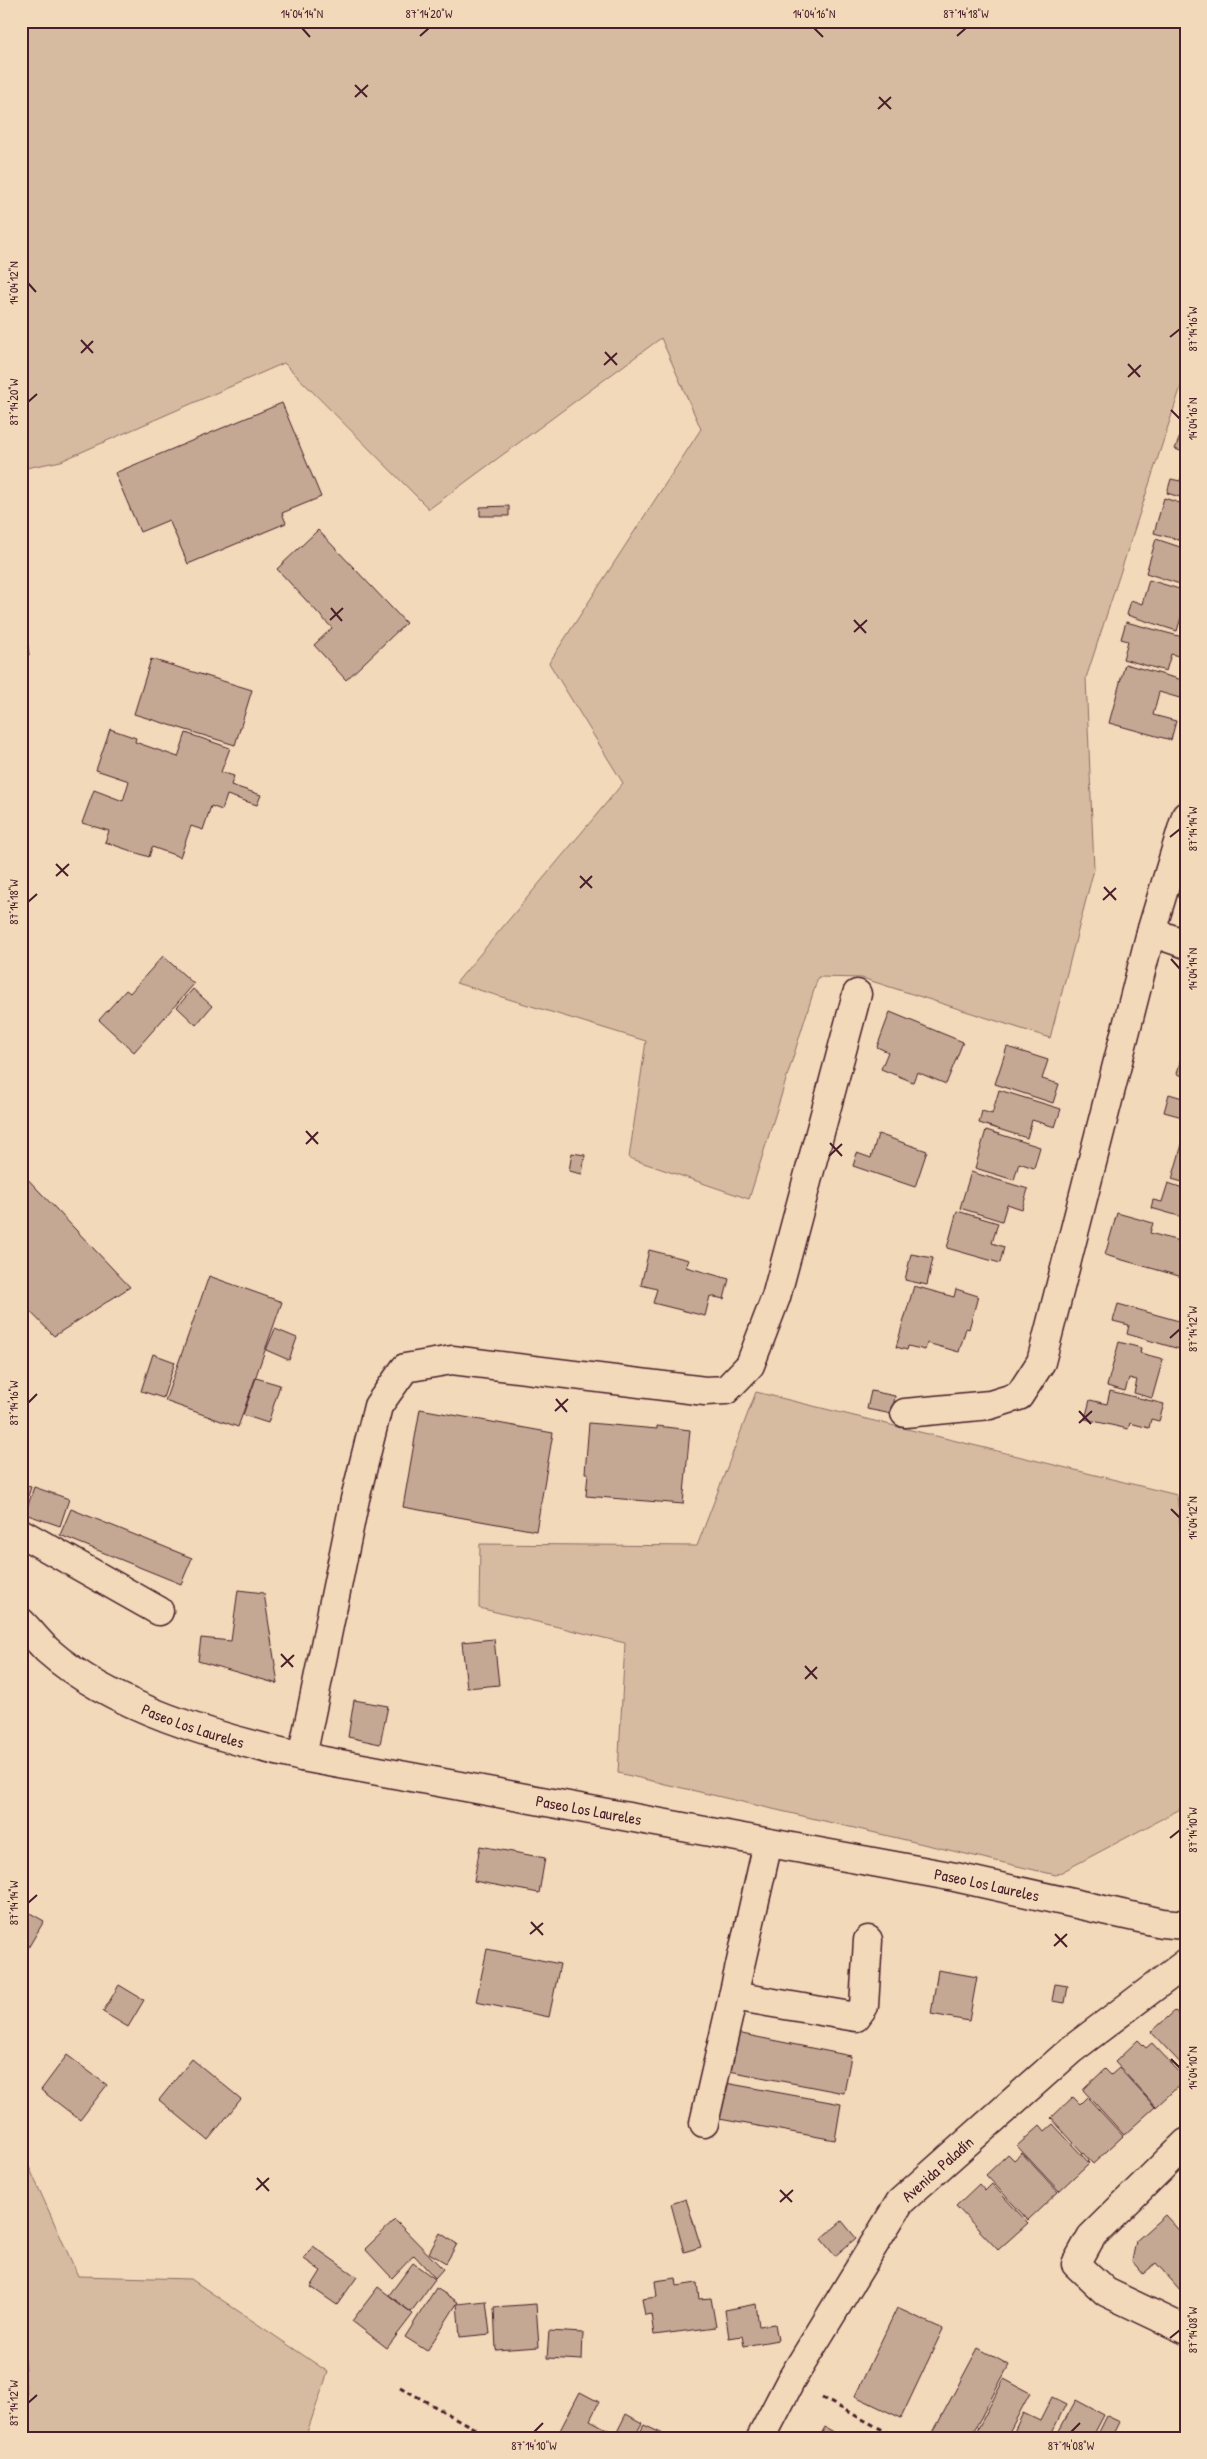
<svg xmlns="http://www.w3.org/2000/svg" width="1207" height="2459" font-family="'Patrick Hand',sans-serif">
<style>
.green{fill:#d6bba1;stroke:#906d66}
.water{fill:#b39484;stroke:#896560}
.building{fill:#c5a894;stroke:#4a1f2b}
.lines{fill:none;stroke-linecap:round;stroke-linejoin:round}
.minor-casing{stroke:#4a1f2b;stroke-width:31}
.path{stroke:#4a1f2b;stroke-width:3;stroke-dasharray:5 4;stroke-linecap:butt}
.minor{stroke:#f1d9b9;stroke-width:28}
.ticks{fill:none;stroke:#4a1f2b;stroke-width:2}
.labels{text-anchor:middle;stroke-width:4.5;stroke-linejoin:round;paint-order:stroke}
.street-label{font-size:16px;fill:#4a1f2b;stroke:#f1d9b9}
.neatline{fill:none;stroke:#4a1f2b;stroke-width:2}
.ticks-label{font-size:12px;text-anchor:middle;fill:#4a1f2b}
</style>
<rect width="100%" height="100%" fill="#f1d9b9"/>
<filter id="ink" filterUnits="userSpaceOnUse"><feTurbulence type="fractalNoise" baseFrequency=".02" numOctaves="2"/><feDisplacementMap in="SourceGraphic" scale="10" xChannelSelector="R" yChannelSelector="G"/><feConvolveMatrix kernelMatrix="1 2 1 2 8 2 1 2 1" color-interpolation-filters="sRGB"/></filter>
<g filter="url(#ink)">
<!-- green -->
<path class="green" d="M 21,21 L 1159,21 L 1186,27 L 1186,371 L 1086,678 L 1094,869 L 1050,1038 L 862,978 L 818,977 L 749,1199 L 629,1158 L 646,1041 L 456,983 L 623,783 L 549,663 L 701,429 L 661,338 L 429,509 L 284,363 L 61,461 L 21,469 Z
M 756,1392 L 1177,1495 L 1186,1590 L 1186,1806 L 1056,1875 L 618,1773 L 625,1643 L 479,1608 L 480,1544 L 697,1546 Z
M 21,2149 L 78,2276 L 191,2279 L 328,2372 L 305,2438 L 22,2438 L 27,2391 L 21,2382 Z"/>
<!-- water -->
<path class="water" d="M 21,2307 L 22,2308 L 28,2438 L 21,2438 Z"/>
<!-- building -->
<path class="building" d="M 282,403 L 321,497 L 282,513 L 286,523 L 188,564 L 169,520 L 140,532 L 115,473 Z
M 1181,434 L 1186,436 L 1186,453 L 1175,449 Z
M 1186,464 L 1186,499 L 1167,493 L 1171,479 L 1180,481 Z
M 1164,498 L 1186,505 L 1186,542 L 1154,533 Z
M 509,506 L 509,516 L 480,516 L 480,507 Z
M 318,530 L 406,623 L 346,680 L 314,645 L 332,628 L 277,569 Z
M 1156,539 L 1186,549 L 1186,586 L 1146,573 Z
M 1149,580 L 1186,591 L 1186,612 L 1183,611 L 1177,631 L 1127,615 L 1131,600 L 1142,604 Z
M 21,595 L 29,655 L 21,656 Z
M 1126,622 L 1186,638 L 1186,658 L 1171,654 L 1166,671 L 1123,659 L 1128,641 L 1121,639 Z
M 151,659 L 252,690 L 235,745 L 134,714 Z
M 1125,664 L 1186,681 L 1183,699 L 1159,692 L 1153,715 L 1176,721 L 1171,740 L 1109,723 Z
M 110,729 L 136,738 L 135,742 L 178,757 L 186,733 L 230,748 L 221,772 L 234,776 L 231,785 L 261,795 L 257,805 L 227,795 L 222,810 L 211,806 L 203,830 L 191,826 L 180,857 L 152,847 L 149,857 L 105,842 L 109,831 L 82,823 L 94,790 L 123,801 L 129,781 L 96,770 Z
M 163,956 L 194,984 L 134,1052 L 99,1020 L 126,990 L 130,993 Z
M 193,989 L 212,1006 L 196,1025 L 177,1007 Z
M 890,1012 L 963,1042 L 946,1084 L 917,1072 L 913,1082 L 881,1069 L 888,1052 L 877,1047 Z
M 1007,1047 L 1048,1060 L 1042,1079 L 1059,1084 L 1053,1103 L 995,1084 Z
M 1182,1054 L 1186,1055 L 1186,1077 L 1177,1074 Z
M 999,1090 L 1061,1109 L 1055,1127 L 1032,1120 L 1027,1138 L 979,1123 L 982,1111 L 992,1114 Z
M 1169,1094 L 1186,1099 L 1186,1118 L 1164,1112 Z
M 986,1130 L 1040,1147 L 1034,1168 L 1019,1163 L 1014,1180 L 975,1168 Z
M 878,1134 L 927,1151 L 915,1187 L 853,1166 L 857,1153 L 871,1158 Z
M 1183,1141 L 1186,1141 L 1186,1183 L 1172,1179 Z
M 572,1153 L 585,1155 L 582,1174 L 569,1171 Z
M 21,1172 L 130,1287 L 54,1336 L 21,1302 Z
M 971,1172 L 1028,1189 L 1022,1209 L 1007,1204 L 1002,1221 L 960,1208 Z
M 1168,1183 L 1186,1189 L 1186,1218 L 1151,1208 L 1153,1200 L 1162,1202 Z
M 957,1211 L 998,1223 L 992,1243 L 1004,1247 L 1000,1263 L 947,1248 Z
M 1117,1213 L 1153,1223 L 1150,1233 L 1186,1243 L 1186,1278 L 1105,1255 Z
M 649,1250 L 689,1260 L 686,1267 L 729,1279 L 724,1299 L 710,1296 L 705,1316 L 653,1303 L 657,1289 L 641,1285 Z
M 911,1254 L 933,1258 L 927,1285 L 905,1280 Z
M 209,1276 L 282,1302 L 238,1427 L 165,1401 Z
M 914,1286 L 954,1297 L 956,1289 L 978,1296 L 969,1329 L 966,1328 L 959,1352 L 927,1343 L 925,1350 L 908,1346 L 907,1350 L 896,1347 Z
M 1118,1304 L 1186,1323 L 1186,1351 L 1127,1334 L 1129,1325 L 1113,1321 Z
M 275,1329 L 297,1338 L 289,1360 L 266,1350 Z
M 1119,1342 L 1141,1348 L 1140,1353 L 1163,1359 L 1152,1398 L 1134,1393 L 1137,1380 L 1129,1378 L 1125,1391 L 1107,1386 Z
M 153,1354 L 175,1362 L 163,1398 L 141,1391 Z
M 256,1378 L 280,1385 L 268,1423 L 243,1415 Z
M 871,1391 L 895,1396 L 892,1414 L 867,1409 Z
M 1110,1391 L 1164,1404 L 1159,1421 L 1151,1419 L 1149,1428 L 1130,1423 L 1128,1429 L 1085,1419 L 1090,1400 L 1107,1404 Z
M 420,1409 L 553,1433 L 536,1531 L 403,1507 Z
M 589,1423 L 657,1429 L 657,1426 L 690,1430 L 683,1504 L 586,1496 L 588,1473 L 585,1473 Z
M 21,1484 L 31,1487 L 23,1512 L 21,1511 Z
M 34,1487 L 69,1499 L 60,1526 L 25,1514 Z
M 71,1509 L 192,1558 L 181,1584 L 60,1535 Z
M 238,1590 L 264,1593 L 278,1684 L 198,1661 L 201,1638 L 231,1641 Z
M 494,1639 L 499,1685 L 467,1688 L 462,1642 Z
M 354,1700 L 388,1706 L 380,1744 L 348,1737 Z
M 480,1846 L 545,1858 L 539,1893 L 474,1881 Z
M 21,1908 L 44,1921 L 21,1960 Z
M 487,1949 L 560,1964 L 549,2017 L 476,2002 Z
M 938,1970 L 977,1977 L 969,2021 L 931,2014 Z
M 1055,1984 L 1068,1986 L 1065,2003 L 1052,2001 Z
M 119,1985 L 144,2000 L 128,2027 L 103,2012 Z
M 1175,2011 L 1186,2020 L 1186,2069 L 1151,2032 Z
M 732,2032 L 851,2056 L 844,2093 L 724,2070 Z
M 1138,2040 L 1146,2048 L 1152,2043 L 1186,2079 L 1156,2107 L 1115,2062 Z
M 67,2055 L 107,2085 L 80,2120 L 41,2090 Z
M 192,2059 L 241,2099 L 208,2140 L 159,2100 Z
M 1119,2068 L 1155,2107 L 1124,2135 L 1083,2090 L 1105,2069 L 1111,2075 Z
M 720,2082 L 841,2104 L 835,2140 L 714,2118 Z
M 1073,2097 L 1080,2104 L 1087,2097 L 1123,2136 L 1093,2164 L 1051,2118 Z
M 1053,2124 L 1089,2163 L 1059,2191 L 1017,2146 L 1040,2125 L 1045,2131 Z
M 1022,2153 L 1058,2192 L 1028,2220 L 986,2175 L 1008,2154 L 1014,2160 Z
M 979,2184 L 985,2191 L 992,2184 L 1028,2223 L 998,2250 L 956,2206 Z
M 686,2199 L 701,2247 L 684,2252 L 671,2204 Z
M 1165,2215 L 1186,2238 L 1186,2287 L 1181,2291 L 1156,2263 L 1143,2274 L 1132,2261 L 1136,2241 Z
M 395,2220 L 443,2269 L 435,2278 L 414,2255 L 392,2278 L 365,2249 Z
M 842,2221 L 856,2238 L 835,2256 L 821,2239 Z
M 440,2233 L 457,2244 L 446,2263 L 429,2253 Z
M 313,2246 L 357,2277 L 337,2305 L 311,2287 L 321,2271 L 304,2259 Z
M 413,2263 L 435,2279 L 411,2312 L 389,2295 Z
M 676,2278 L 677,2286 L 697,2283 L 699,2299 L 711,2298 L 716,2327 L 654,2335 L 651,2314 L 645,2315 L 642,2299 L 657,2297 L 655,2281 Z
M 378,2287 L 413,2314 L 387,2348 L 352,2321 Z
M 436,2288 L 458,2302 L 427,2351 L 405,2337 Z
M 486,2301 L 490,2334 L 460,2337 L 457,2304 Z
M 536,2304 L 539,2347 L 496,2350 L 494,2307 Z
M 756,2304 L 759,2326 L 775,2324 L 778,2340 L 744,2346 L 742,2336 L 729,2338 L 725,2310 Z
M 897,2308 L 943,2329 L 901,2418 L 855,2396 Z
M 549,2331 L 583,2333 L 582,2360 L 547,2358 Z
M 978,2348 L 1009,2365 L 970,2438 L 930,2438 Z
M 1004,2379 L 1030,2393 L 1006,2438 L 973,2438 Z
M 580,2392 L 599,2402 L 590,2420 L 616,2434 L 626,2414 L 642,2423 L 634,2438 L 556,2438 Z
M 1052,2397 L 1066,2404 L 1049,2438 L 1011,2438 L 1023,2413 L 1040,2421 Z
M 1076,2400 L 1104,2415 L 1092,2438 L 1055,2438 Z
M 1107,2416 L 1120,2422 L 1112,2438 L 1096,2438 Z
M 644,2425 L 663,2434 L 661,2438 L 637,2438 Z
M 825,2427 L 844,2438 L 819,2438 Z"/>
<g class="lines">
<defs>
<g id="minor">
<path d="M 1151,932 L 1186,944"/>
<path d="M 905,1413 L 990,1405 L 1019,1396 L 1041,1362 L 1151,932 L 1186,816"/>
<path d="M 21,1533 L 159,1611"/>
<path id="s1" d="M 21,1622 C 30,1631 38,1641 47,1650 C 112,1708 219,1738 302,1757 L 955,1877 L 1162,1923 L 1186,1925"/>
<path d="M 302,1757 L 355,1499 L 378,1406 L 405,1368 L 452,1360 L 705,1391 L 726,1390 L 750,1365 L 776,1297 L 857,994"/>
<path d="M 733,1996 L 856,2017 L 864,2006 L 868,1940"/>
<path d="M 704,2123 L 768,1843"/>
<path d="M 1186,2143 L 1091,2237 L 1076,2264 L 1106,2292 L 1186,2330"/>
<path id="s2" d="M 761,2438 L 790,2382 L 900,2202 L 1071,2050 L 1186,1963"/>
</g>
</defs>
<!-- minor casing -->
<use href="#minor" class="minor-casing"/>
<!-- path -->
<path class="path" d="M 400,2387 L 491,2438
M 822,2398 L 898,2438"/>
<!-- minor -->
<use href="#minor" class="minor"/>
</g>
</g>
<!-- ticks -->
<path class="ticks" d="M 302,28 L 310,37M 814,28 L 823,37M 420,36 L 429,28M 957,36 L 966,28M 355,85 L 367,97M 355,97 L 368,85M 879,97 L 891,109M 878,109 L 891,97M 28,283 L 36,292M 1170,337 L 1180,329M 81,340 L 93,353M 605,352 L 617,365M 81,353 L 93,341M 1128,364 L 1140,377M 604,365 L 617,353M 1128,377 L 1141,365M 28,402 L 37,394M 1171,410 L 1180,419M 331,608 L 342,621M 330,620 L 343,608M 854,620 L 866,633M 854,632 L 867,620M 1170,837 L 1180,829M 56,864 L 68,876M 56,876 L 69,864M 580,876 L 592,888M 1104,887 L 1116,900M 580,888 L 592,876M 1103,900 L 1116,888M 28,902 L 37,894M 1171,959 L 1180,969M 306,1131 L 318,1144M 830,1143 L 842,1156M 306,1144 L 318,1132M 829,1156 L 842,1144M 1170,1338 L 1180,1329M 556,1399 L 567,1412M 28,1403 L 37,1394M 555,1411 L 568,1399M 1079,1411 L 1091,1424M 1079,1423 L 1092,1411M 1171,1509 L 1180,1518M 281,1654 L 293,1667M 805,1666 L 817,1679M 281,1667 L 294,1655M 805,1679 L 817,1667M 1170,1838 L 1180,1830M 28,1903 L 37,1895M 531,1922 L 543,1935M 530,1934 L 543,1923M 1055,1934 L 1067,1947M 1054,1946 L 1067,1934M 1171,2059 L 1180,2068M 257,2178 L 269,2191M 256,2190 L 269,2178M 780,2190 L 792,2202M 780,2202 L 793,2190M 1170,2338 L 1180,2330M 28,2403 L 37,2395M 534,2432 L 543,2423M 1071,2432 L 1080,2423"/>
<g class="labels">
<!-- street labels -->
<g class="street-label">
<text dy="6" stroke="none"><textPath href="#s1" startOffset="204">Paseo Los Laureles</textPath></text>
<text dy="6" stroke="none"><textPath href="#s1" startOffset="609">Paseo Los Laureles</textPath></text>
<text dy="6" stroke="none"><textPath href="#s1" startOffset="1014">Paseo Los Laureles</textPath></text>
<text dy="6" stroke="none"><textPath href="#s2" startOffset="324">Avenida Paladín</textPath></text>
</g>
</g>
<!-- margin -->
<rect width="1207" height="2459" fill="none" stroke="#f1d9b9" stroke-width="55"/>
<rect x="28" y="28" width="1152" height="2404" class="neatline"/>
<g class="ticks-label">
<text x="302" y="18">14°04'14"N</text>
<text x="429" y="18">87°14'20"W</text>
<text x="814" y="18">14°04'16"N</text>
<text x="966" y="18">87°14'18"W</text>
<text transform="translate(14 283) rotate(-90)" y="4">14°04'12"N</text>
<text transform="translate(1193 329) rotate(-90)" y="4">87°14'16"W</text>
<text transform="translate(14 402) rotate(-90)" y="4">87°14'20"W</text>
<text transform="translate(1193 419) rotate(-90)" y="4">14°04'16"N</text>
<text transform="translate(1193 829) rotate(-90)" y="4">87°14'14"W</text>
<text transform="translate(14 902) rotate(-90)" y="4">87°14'18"W</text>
<text transform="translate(1193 969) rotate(-90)" y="4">14°04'14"N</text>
<text transform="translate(1193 1329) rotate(-90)" y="4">87°14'12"W</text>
<text transform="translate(14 1403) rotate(-90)" y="4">87°14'16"W</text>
<text transform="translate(1193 1518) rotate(-90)" y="4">14°04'12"N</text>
<text transform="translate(1193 1830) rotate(-90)" y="4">87°14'10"W</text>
<text transform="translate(14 1903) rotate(-90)" y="4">87°14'14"W</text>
<text transform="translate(1193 2068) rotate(-90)" y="4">14°04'10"N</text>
<text transform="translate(1193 2330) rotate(-90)" y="4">87°14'08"W</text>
<text transform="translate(14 2403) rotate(-90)" y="4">87°14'12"W</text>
<text x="534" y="2450">87°14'10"W</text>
<text x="1071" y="2450">87°14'08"W</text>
</g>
</svg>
